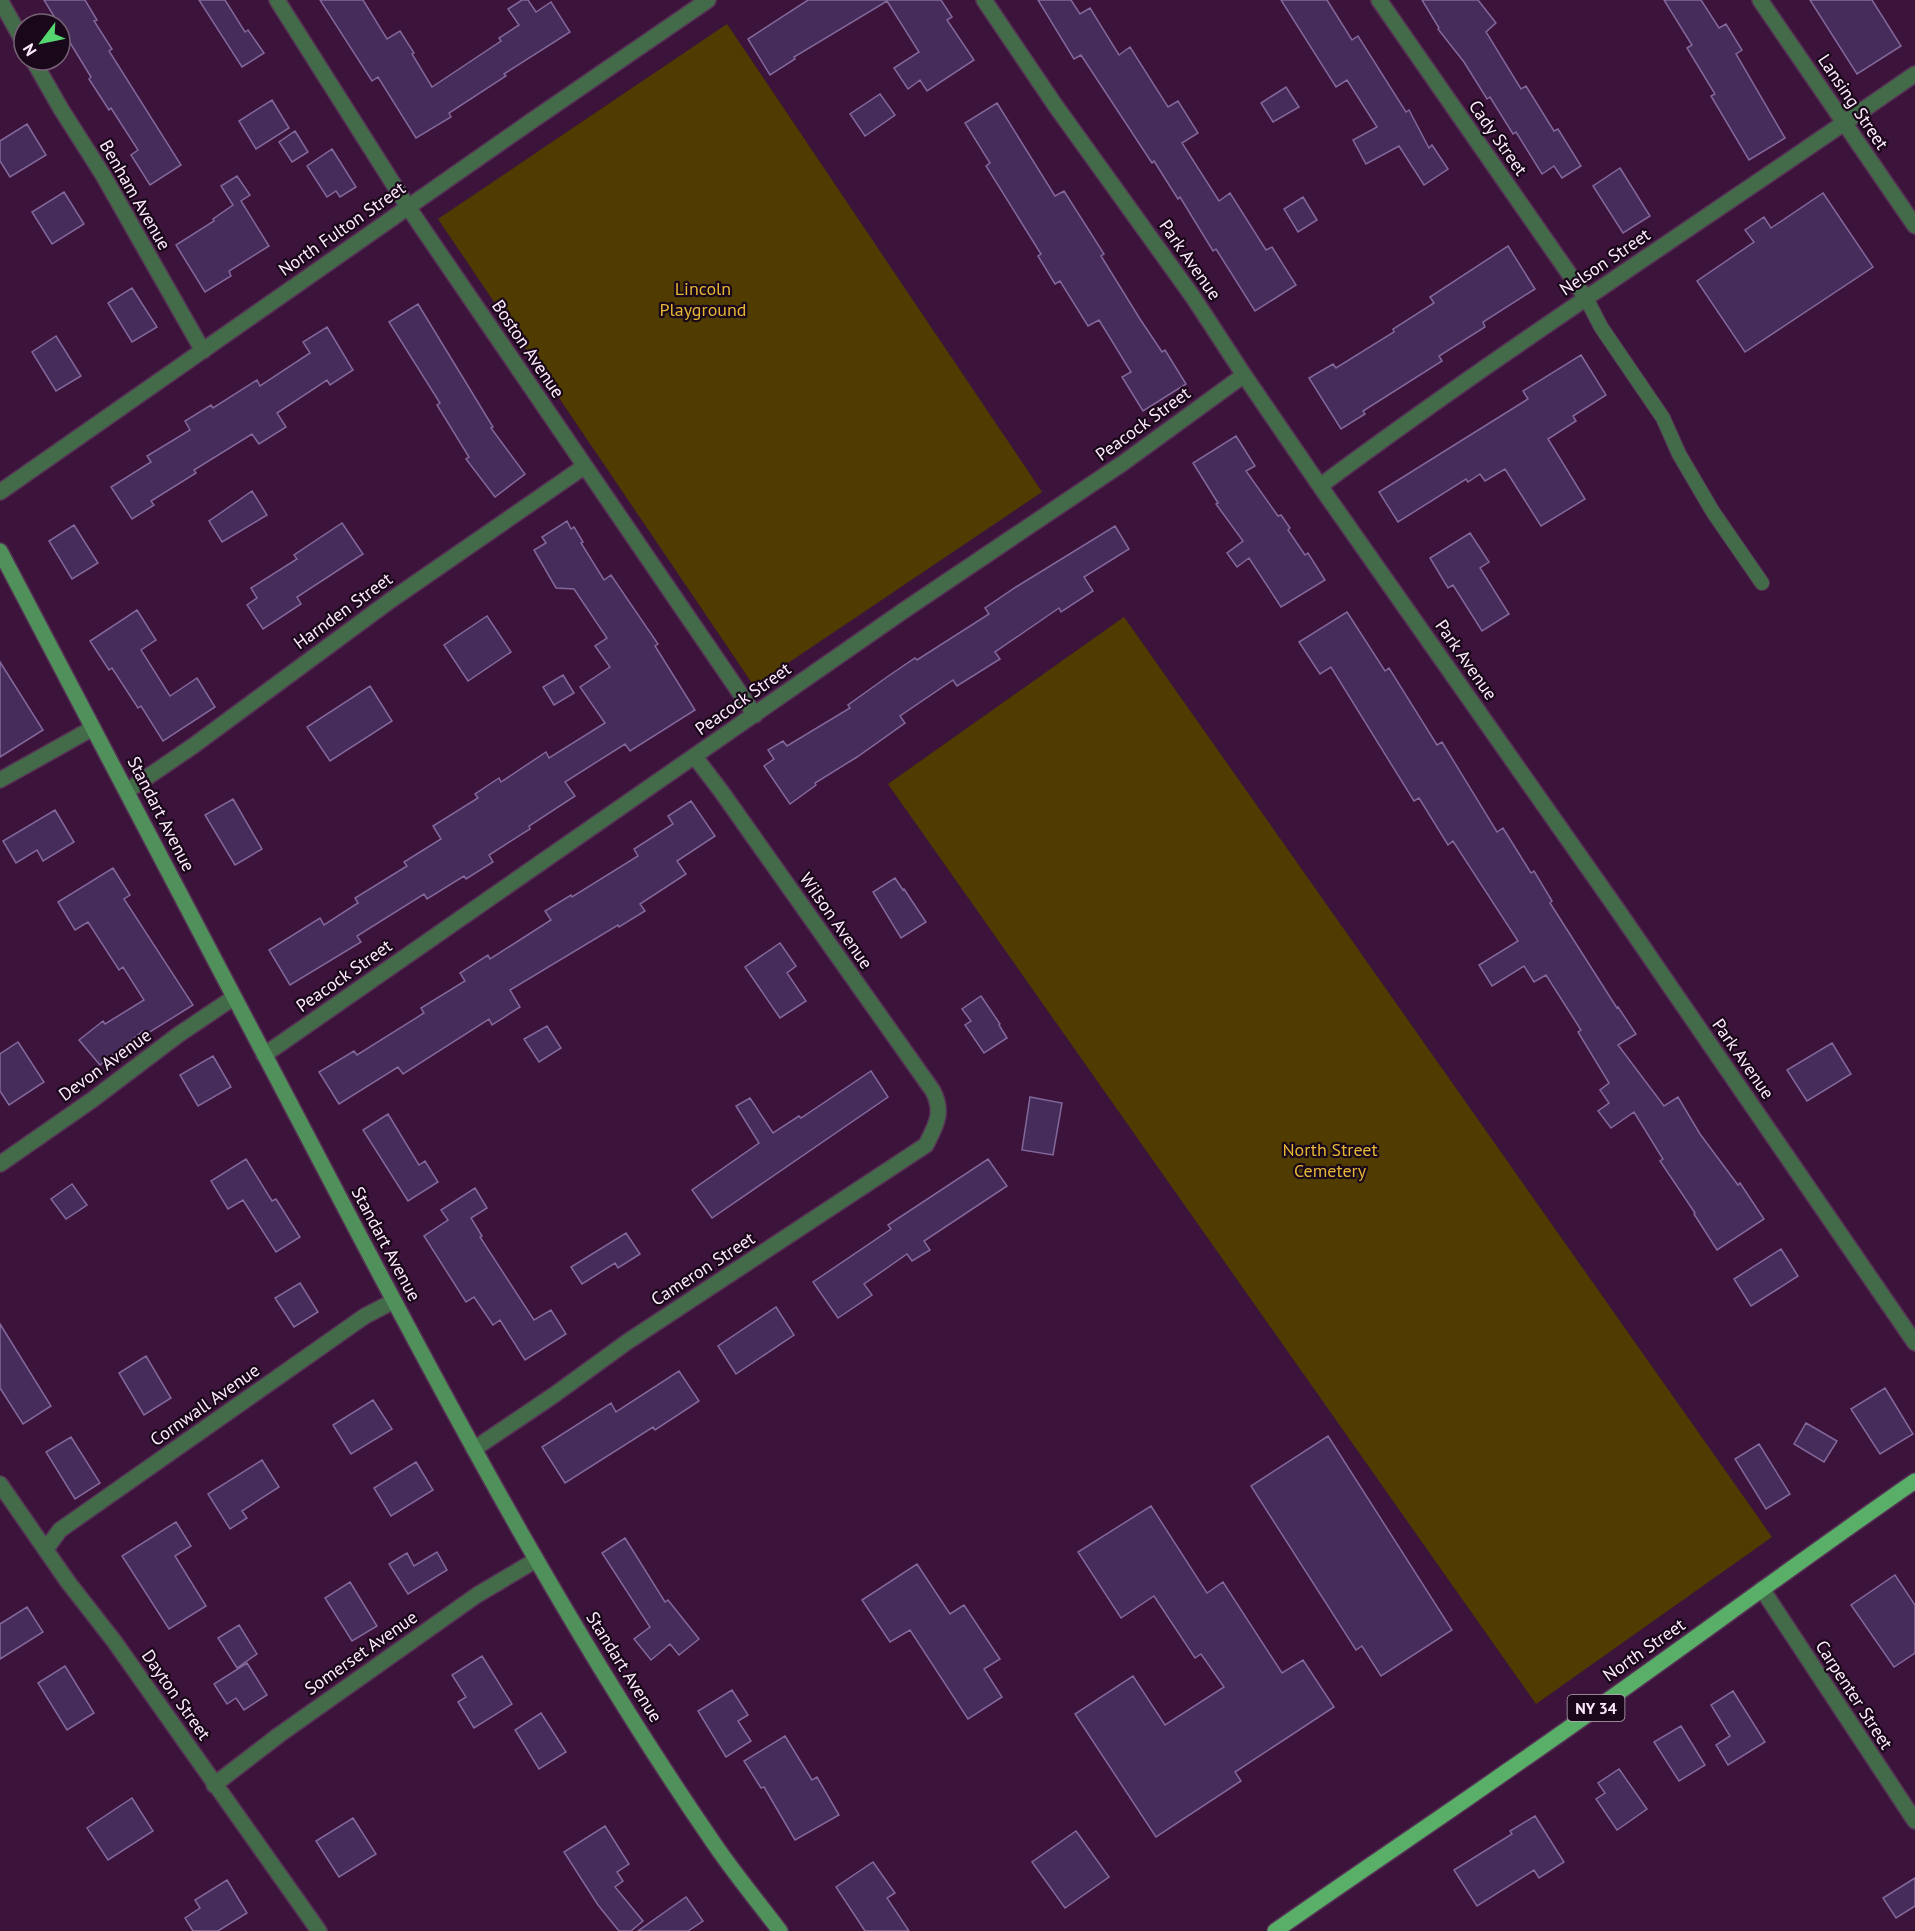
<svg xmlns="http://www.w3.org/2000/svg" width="1915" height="1931" font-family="'PT Sans',sans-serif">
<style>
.green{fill:#503c00}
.building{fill:#452c5b;stroke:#83689b;stroke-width:1.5}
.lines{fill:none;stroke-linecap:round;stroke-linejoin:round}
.lane-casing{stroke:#573256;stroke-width:16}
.street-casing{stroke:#573256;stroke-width:18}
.secondary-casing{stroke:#573256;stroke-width:18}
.primary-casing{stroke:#573256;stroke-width:18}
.lane{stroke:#436b49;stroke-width:14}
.street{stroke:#436b49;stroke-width:15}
.secondary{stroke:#50905a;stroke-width:15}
.primary{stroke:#59ae68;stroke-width:15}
.labels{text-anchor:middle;stroke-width:4.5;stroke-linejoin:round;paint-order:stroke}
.shield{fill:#190819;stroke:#b9a6b9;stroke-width:1.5}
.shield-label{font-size:16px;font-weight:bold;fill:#feeafd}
.street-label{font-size:18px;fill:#feeafd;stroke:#190819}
.park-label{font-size:18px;fill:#e6b736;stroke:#190819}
</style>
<rect width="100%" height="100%" fill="#3c143b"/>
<!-- green -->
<path class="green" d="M 727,24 L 1042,492 L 754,686 L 438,219 Z
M 1124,617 L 1772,1537 L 1536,1704 L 888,784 Z"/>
<!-- building -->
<path class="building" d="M 44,0 L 85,0 L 97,20 L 94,21 L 112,49 L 109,51 L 181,165 L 150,185 L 131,155 L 138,150 L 111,108 L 109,110 L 89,79 L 91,77 Z
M 199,0 L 225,0 L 245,32 L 248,30 L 264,53 L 242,67 Z
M 320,0 L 363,0 L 387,39 L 400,31 L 414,53 L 412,54 L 432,87 L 501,41 L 499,38 L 519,25 L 508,9 L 522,0 L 528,0 L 536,12 L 551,2 L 570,32 L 504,74 L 506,76 L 449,113 L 451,117 L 416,138 L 378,77 L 372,81 Z
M 808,0 L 941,0 L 952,17 L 947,20 L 974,60 L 927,91 L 920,80 L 908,89 L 894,68 L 919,52 L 887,1 L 794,57 L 795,59 L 770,75 L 748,39 Z
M 1038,0 L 1071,0 L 1080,14 L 1090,8 L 1119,55 L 1130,47 L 1168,107 L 1178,101 L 1198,133 L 1182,143 L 1219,201 L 1230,193 L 1266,250 L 1272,247 L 1296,285 L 1255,311 L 1216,249 L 1213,251 L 1180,197 L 1178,199 L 1154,161 L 1152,163 L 1081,55 L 1074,59 Z
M 1281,0 L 1327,0 L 1352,40 L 1358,36 L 1406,112 L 1409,110 L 1429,148 L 1432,145 L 1448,169 L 1424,185 L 1399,146 L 1366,164 L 1353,140 L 1377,127 L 1347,80 L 1336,87 Z
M 1422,0 L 1478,0 L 1496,23 L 1486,32 L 1521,89 L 1526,86 L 1554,131 L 1558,129 L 1581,166 L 1562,178 L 1554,166 L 1542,174 L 1516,132 L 1513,134 L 1490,97 L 1487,99 L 1464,62 L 1438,29 L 1439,28 Z
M 1664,0 L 1701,0 L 1719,28 L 1726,24 L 1742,50 L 1736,54 L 1785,138 L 1749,160 L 1711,96 L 1715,94 L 1687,48 L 1692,45 Z
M 1810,0 L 1872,0 L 1901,46 L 1857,74 Z
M 1286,87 L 1299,107 L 1273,122 L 1261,103 Z
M 880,94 L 895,115 L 865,136 L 850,114 Z
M 272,100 L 289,128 L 256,149 L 239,121 Z
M 997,103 L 1055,196 L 1064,191 L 1104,254 L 1101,256 L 1140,319 L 1162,352 L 1165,350 L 1186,384 L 1143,411 L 1122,377 L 1131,372 L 1099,320 L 1088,326 L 1060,281 L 1055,284 L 1038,256 L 1041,254 L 986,166 L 990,163 L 965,123 Z
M 27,124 L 46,155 L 10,177 L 0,161 L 0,141 Z
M 295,131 L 308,152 L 292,162 L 279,142 Z
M 332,149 L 356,187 L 340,197 L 336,191 L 327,197 L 307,166 Z
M 1620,168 L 1650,216 L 1623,233 L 1593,186 Z
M 237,176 L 250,195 L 241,201 L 269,246 L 229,271 L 231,276 L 205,292 L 176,245 L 214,221 L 213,219 L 233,205 L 221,186 Z
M 64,192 L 84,224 L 52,244 L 32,212 Z
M 1823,193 L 1873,267 L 1745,352 L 1697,281 L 1754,242 L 1745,230 L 1764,217 L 1771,228 Z
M 1303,197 L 1317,220 L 1298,232 L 1284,209 Z
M 1508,246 L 1535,289 L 1483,322 L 1485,327 L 1439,356 L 1442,361 L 1363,411 L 1365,414 L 1341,429 L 1309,378 L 1333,364 L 1336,368 L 1394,332 L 1393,329 L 1434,303 L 1430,297 Z
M 132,288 L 157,327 L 132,342 L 108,303 Z
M 418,304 L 493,427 L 491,428 L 525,474 L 495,497 L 466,459 L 469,457 L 437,405 L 440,403 L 389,322 Z
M 327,327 L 353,370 L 330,385 L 327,380 L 277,413 L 286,427 L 259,444 L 252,434 L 194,470 L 196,473 L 151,501 L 154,505 L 132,519 L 111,487 L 151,462 L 147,456 L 190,430 L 185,421 L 211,405 L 213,408 L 257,380 L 260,386 L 310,353 L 303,342 Z
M 56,336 L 81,376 L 56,391 L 32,352 Z
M 1581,355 L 1606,395 L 1573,416 L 1576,421 L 1548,439 L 1585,499 L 1541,526 L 1505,469 L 1485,481 L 1480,474 L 1468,482 L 1466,479 L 1398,522 L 1379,492 L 1528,399 L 1523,391 Z
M 1236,436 L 1255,466 L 1246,471 L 1278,516 L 1281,515 L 1290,528 L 1288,530 L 1305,555 L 1308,553 L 1325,580 L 1281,607 L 1249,558 L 1237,567 L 1227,553 L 1243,541 L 1216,504 L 1218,503 L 1193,463 Z
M 252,491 L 267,515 L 222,542 L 209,521 Z
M 567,521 L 571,529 L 574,527 L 583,542 L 581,543 L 604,580 L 611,575 L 658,644 L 655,646 L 695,710 L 630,751 L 625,744 L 565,782 L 575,796 L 529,826 L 530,829 L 489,855 L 493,862 L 466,879 L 464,876 L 427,899 L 424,894 L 357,936 L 361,942 L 290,985 L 269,950 L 320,918 L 324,925 L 358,903 L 355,898 L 407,866 L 404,862 L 441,839 L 433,826 L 478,798 L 475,794 L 499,778 L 501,782 L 546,752 L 549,758 L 605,723 L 580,687 L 610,667 L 595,646 L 607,638 L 574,589 L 556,588 L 534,550 L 546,543 L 542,537 Z
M 342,523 L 363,554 L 297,597 L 301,604 L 263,629 L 247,605 L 257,598 L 251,588 L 297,559 L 294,555 Z
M 74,525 L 98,563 L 72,579 L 49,541 Z
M 1115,526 L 1129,549 L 1084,577 L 1093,591 L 1061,612 L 1059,608 L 995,652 L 1000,659 L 957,686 L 953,680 L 900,716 L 905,723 L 857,757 L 815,783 L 816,785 L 790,804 L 764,766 L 774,759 L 768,750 L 783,741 L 787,746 L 850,708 L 848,705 L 887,677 L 915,658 L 917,660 L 989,614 L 985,608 L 1016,587 Z
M 1470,533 L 1489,562 L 1480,568 L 1509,614 L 1482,631 L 1453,585 L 1448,588 L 1430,558 Z
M 137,610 L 156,640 L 141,650 L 170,696 L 197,678 L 215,707 L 163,741 L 141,706 L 138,708 L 112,668 L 109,670 L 90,641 Z
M 1347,612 L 1385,671 L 1389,668 L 1437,745 L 1442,742 L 1497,832 L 1503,828 L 1531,873 L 1534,871 L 1552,901 L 1550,903 L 1617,1008 L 1618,1007 L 1636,1034 L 1618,1045 L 1664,1106 L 1678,1097 L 1700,1134 L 1738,1185 L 1740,1183 L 1764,1219 L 1717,1250 L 1694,1214 L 1695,1213 L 1660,1161 L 1663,1159 L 1634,1112 L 1611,1128 L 1598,1111 L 1609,1103 L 1600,1090 L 1609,1083 L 1578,1032 L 1581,1030 L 1546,975 L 1534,982 L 1524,966 L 1492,986 L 1479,965 L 1518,941 L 1453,841 L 1448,845 L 1419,798 L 1414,801 L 1331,667 L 1320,674 L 1299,642 Z
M 487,616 L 511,652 L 468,681 L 444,645 Z
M 0,662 L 43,730 L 0,757 Z
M 563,675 L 574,693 L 554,705 L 543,687 Z
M 370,686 L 392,721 L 330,761 L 307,727 Z
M 233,799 L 262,849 L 235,865 L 205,815 Z
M 691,801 L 715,836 L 677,861 L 686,874 L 640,904 L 645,911 L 619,927 L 618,925 L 510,990 L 520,1007 L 492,1025 L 489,1019 L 403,1074 L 398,1067 L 339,1104 L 319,1072 L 354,1051 L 357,1055 L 424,1013 L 421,1008 L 465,981 L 460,973 L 488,955 L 490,959 L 551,920 L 545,911 L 571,895 L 572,897 L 638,856 L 634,849 L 673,824 L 668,816 Z
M 55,810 L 74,842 L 43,861 L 37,850 L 16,863 L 3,841 Z
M 113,868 L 130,895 L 124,899 L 193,1005 L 145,1035 L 143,1031 L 100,1065 L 79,1040 L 103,1021 L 105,1024 L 144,1000 L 123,967 L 119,970 L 88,922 L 75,930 L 58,902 Z
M 895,878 L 903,890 L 904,889 L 926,922 L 901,938 L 873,892 Z
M 780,943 L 796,966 L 787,973 L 806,1001 L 780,1018 L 745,967 Z
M 981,996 L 1000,1024 L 999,1025 L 1007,1038 L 984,1053 L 965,1025 L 971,1021 L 962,1009 Z
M 547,1026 L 561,1048 L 539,1062 L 524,1039 Z
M 18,1042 L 44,1082 L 9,1105 L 0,1091 L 0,1054 Z
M 1832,1043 L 1851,1074 L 1807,1101 L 1787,1070 Z
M 213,1056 L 231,1087 L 198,1106 L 180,1075 Z
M 871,1071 L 888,1097 L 712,1218 L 692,1190 L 759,1143 L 736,1106 L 750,1098 L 773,1133 L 799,1116 L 801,1118 Z
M 1030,1097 L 1062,1103 L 1053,1155 L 1022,1150 Z
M 388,1114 L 419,1165 L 425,1161 L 438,1182 L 408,1201 L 363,1130 Z
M 246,1159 L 272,1201 L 276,1199 L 300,1237 L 276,1252 L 243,1200 L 228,1209 L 211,1181 Z
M 988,1159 L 1007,1186 L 924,1241 L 930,1250 L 912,1261 L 907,1254 L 864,1284 L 872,1295 L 838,1318 L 813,1282 L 891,1229 L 888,1225 Z
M 72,1184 L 87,1205 L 66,1219 L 51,1199 Z
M 475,1188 L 487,1208 L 471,1218 L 482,1236 L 480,1237 L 534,1320 L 551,1310 L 566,1334 L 525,1360 L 500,1320 L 493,1325 L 474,1297 L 466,1302 L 424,1236 L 448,1220 L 441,1210 Z
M 626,1233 L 640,1254 L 618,1268 L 615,1263 L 582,1284 L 571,1267 Z
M 1781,1249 L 1798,1276 L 1751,1306 L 1734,1279 Z
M 300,1283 L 318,1312 L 294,1327 L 275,1298 Z
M 776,1307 L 794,1335 L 736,1374 L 718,1346 Z
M 0,1324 L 51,1406 L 23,1424 L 0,1388 Z
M 146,1356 L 171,1398 L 144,1415 L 119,1373 Z
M 679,1371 L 699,1401 L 655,1430 L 653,1427 L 565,1483 L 542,1447 L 611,1403 L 616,1412 Z
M 1885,1388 L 1913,1434 L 1880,1454 L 1851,1409 Z
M 373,1400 L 392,1429 L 351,1454 L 333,1425 Z
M 1806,1423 L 1837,1441 L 1824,1462 L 1794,1444 Z
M 1328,1436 L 1452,1630 L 1381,1676 L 1362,1646 L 1356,1650 L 1251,1486 Z
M 71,1437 L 100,1483 L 75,1499 L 46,1452 Z
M 1759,1444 L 1790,1494 L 1766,1509 L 1735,1459 Z
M 262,1460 L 279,1487 L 242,1511 L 247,1518 L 230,1529 L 208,1494 Z
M 416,1462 L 433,1490 L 391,1516 L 374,1488 Z
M 1151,1506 L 1207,1593 L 1223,1582 L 1282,1673 L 1303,1660 L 1334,1707 L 1235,1772 L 1241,1781 L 1156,1837 L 1075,1714 L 1133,1676 L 1165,1725 L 1224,1687 L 1201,1654 L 1195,1658 L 1154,1596 L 1121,1618 L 1078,1552 Z
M 176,1522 L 191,1546 L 175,1556 L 206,1606 L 169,1629 L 122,1556 Z
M 625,1538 L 665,1602 L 668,1600 L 699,1639 L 679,1655 L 670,1644 L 651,1660 L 634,1639 L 650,1627 L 602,1553 Z
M 437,1552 L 447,1570 L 408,1594 L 389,1564 L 407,1553 L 414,1566 Z
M 917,1564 L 950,1614 L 964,1605 L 1000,1659 L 984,1669 L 1002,1697 L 968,1719 L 910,1630 L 890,1642 L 862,1600 Z
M 1895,1575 L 1915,1605 L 1915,1653 L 1894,1667 L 1851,1605 Z
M 350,1582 L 377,1626 L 352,1641 L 325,1598 Z
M 27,1607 L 43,1632 L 0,1659 L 0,1624 Z
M 239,1625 L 257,1654 L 237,1668 L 218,1638 Z
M 482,1656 L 512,1704 L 474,1728 L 458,1702 L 466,1697 L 452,1675 Z
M 247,1663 L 267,1695 L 244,1710 L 236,1698 L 227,1704 L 214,1684 Z
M 65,1666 L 94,1713 L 67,1730 L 38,1683 Z
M 732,1690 L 748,1715 L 738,1721 L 751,1741 L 726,1757 L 698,1711 Z
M 1733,1691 L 1765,1742 L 1728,1765 L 1716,1745 L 1730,1736 L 1711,1705 Z
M 541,1713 L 566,1752 L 539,1769 L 515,1730 Z
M 1681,1726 L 1705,1765 L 1679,1781 L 1654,1742 Z
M 785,1736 L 812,1780 L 817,1777 L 839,1815 L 795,1840 L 764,1787 L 761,1788 L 744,1761 Z
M 1619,1769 L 1647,1809 L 1617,1830 L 1596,1799 L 1605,1793 L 1598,1783 Z
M 132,1798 L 153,1831 L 108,1860 L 87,1828 Z
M 1535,1816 L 1564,1862 L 1539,1878 L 1534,1870 L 1477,1906 L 1454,1870 L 1512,1834 L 1510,1831 Z
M 353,1818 L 376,1854 L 339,1877 L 316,1841 Z
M 605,1826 L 629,1864 L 617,1872 L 623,1881 L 615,1887 L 643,1921 L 631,1931 L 619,1931 L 598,1905 L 564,1852 Z
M 1076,1831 L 1109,1877 L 1065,1908 L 1032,1862 Z
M 873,1862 L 895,1893 L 887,1898 L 909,1931 L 865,1931 L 836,1887 Z
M 1915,1878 L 1915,1906 L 1896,1918 L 1883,1898 Z
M 227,1880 L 247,1913 L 218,1931 L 193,1931 L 185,1918 L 200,1908 L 195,1900 Z
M 686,1897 L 703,1921 L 688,1931 L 638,1931 Z"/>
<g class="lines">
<defs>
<path id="lane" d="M 1586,298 L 1601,327 L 1663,418 L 1679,454 L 1713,512 L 1762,583"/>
<path id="street" d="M 0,0 L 24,43
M 277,0 L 408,207 L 755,715
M 984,0 L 1055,105 L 1193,297 L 1244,375 L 1320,486 L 1619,912 L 1915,1343
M 1379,0 L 1586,298
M 1760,0 L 1915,226
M 33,60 L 61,109 L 103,175 L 203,351
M 1320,486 C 1514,342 1717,212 1915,74
M 0,492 L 530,122 L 708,0
M 0,780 L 93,728
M 127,791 L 193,746 L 391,600 L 585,466
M 264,1055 L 906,609 L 1123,463 L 1244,375
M 0,1164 L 92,1100 L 178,1035 L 233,998
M 474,1449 L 554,1395 L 627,1342 L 926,1145 C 936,1125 944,1113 933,1091 L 721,791 L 695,757
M 0,1484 L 68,1582 L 114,1641 L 319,1931
M 46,1549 L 60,1530 L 365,1316 L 394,1301
M 1762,1589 L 1915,1821
M 214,1785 L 279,1735 L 477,1595 L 536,1560"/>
<path id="secondary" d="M 0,551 C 119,777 237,1003 356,1229 C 466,1438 579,1647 713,1842 C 734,1873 758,1902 780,1931"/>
<path id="primary" d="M 1275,1931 C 1352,1877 1430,1825 1507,1771 C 1645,1676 1778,1576 1915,1481"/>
</defs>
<!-- lane casing -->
<use href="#lane" class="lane-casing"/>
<!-- street casing -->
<use href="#street" class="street-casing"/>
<!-- secondary casing -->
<use href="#secondary" class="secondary-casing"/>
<!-- primary casing -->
<use href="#primary" class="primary-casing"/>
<!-- lane -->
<use href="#lane" class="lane"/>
<!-- street -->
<use href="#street" class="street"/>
<!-- secondary -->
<use href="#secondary" class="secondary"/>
<!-- primary -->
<use href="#primary" class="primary"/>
</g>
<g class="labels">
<!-- shield labels -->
<rect class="shield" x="1567.5" y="1695" width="57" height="26" rx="4.5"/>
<g class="shield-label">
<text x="1596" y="1714">NY 34</text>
</g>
<!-- street labels -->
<g class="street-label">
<text transform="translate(1853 102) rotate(56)" y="6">Lansing Street</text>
<text transform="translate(1498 138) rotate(55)" y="6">Cady Street</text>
<text transform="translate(135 195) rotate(60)" y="6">Benham Avenue</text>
<text transform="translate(342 229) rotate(-35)" y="6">North Fulton Street</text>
<text transform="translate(1190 260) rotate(55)" y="6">Park Avenue</text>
<text transform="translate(1605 262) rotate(-34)" y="6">Nelson Street</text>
<text transform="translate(528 349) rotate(56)" y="6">Boston Avenue</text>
<text transform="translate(1143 424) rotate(-36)" y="6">Peacock Street</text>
<text transform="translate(343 611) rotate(-36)" y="6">Harnden Street</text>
<text transform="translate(1466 660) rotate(55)" y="6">Park Avenue</text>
<text transform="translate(743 699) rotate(-35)" y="6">Peacock Street</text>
<text transform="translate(161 814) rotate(63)" y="6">Standart Avenue</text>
<text transform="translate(836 921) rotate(55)" y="6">Wilson Avenue</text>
<text transform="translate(344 976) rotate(-35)" y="6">Peacock Street</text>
<text transform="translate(1743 1059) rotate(55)" y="6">Park Avenue</text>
<text transform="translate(105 1065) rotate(-36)" y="6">Devon Avenue</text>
<text transform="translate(386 1244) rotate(62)" y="6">Standart Avenue</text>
<text transform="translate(703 1269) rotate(-33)" y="6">Cameron Street</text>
<text transform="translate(205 1405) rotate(-35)" y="6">Cornwall Avenue</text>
<text transform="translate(1644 1650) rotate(-35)" y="6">North Street</text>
<text transform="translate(361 1653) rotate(-35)" y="6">Somerset Avenue</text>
<text transform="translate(624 1667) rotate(58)" y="6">Standart Avenue</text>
<text transform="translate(176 1695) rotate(55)" y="6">Dayton Street</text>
<text transform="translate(1854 1695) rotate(57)" y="6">Carpenter Street</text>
</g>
<!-- park labels -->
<g class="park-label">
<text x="703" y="295">Lincoln<tspan x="703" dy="21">Playground</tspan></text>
<text x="1330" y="1156">North Street<tspan x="1330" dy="21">Cemetery</tspan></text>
</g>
</g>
<!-- north arrow -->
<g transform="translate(42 42) rotate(238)"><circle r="28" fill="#190819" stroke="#756274" stroke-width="1.5"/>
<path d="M0-4.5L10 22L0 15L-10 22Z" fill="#56d671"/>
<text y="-9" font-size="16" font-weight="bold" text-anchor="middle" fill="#feeafd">N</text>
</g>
</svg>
